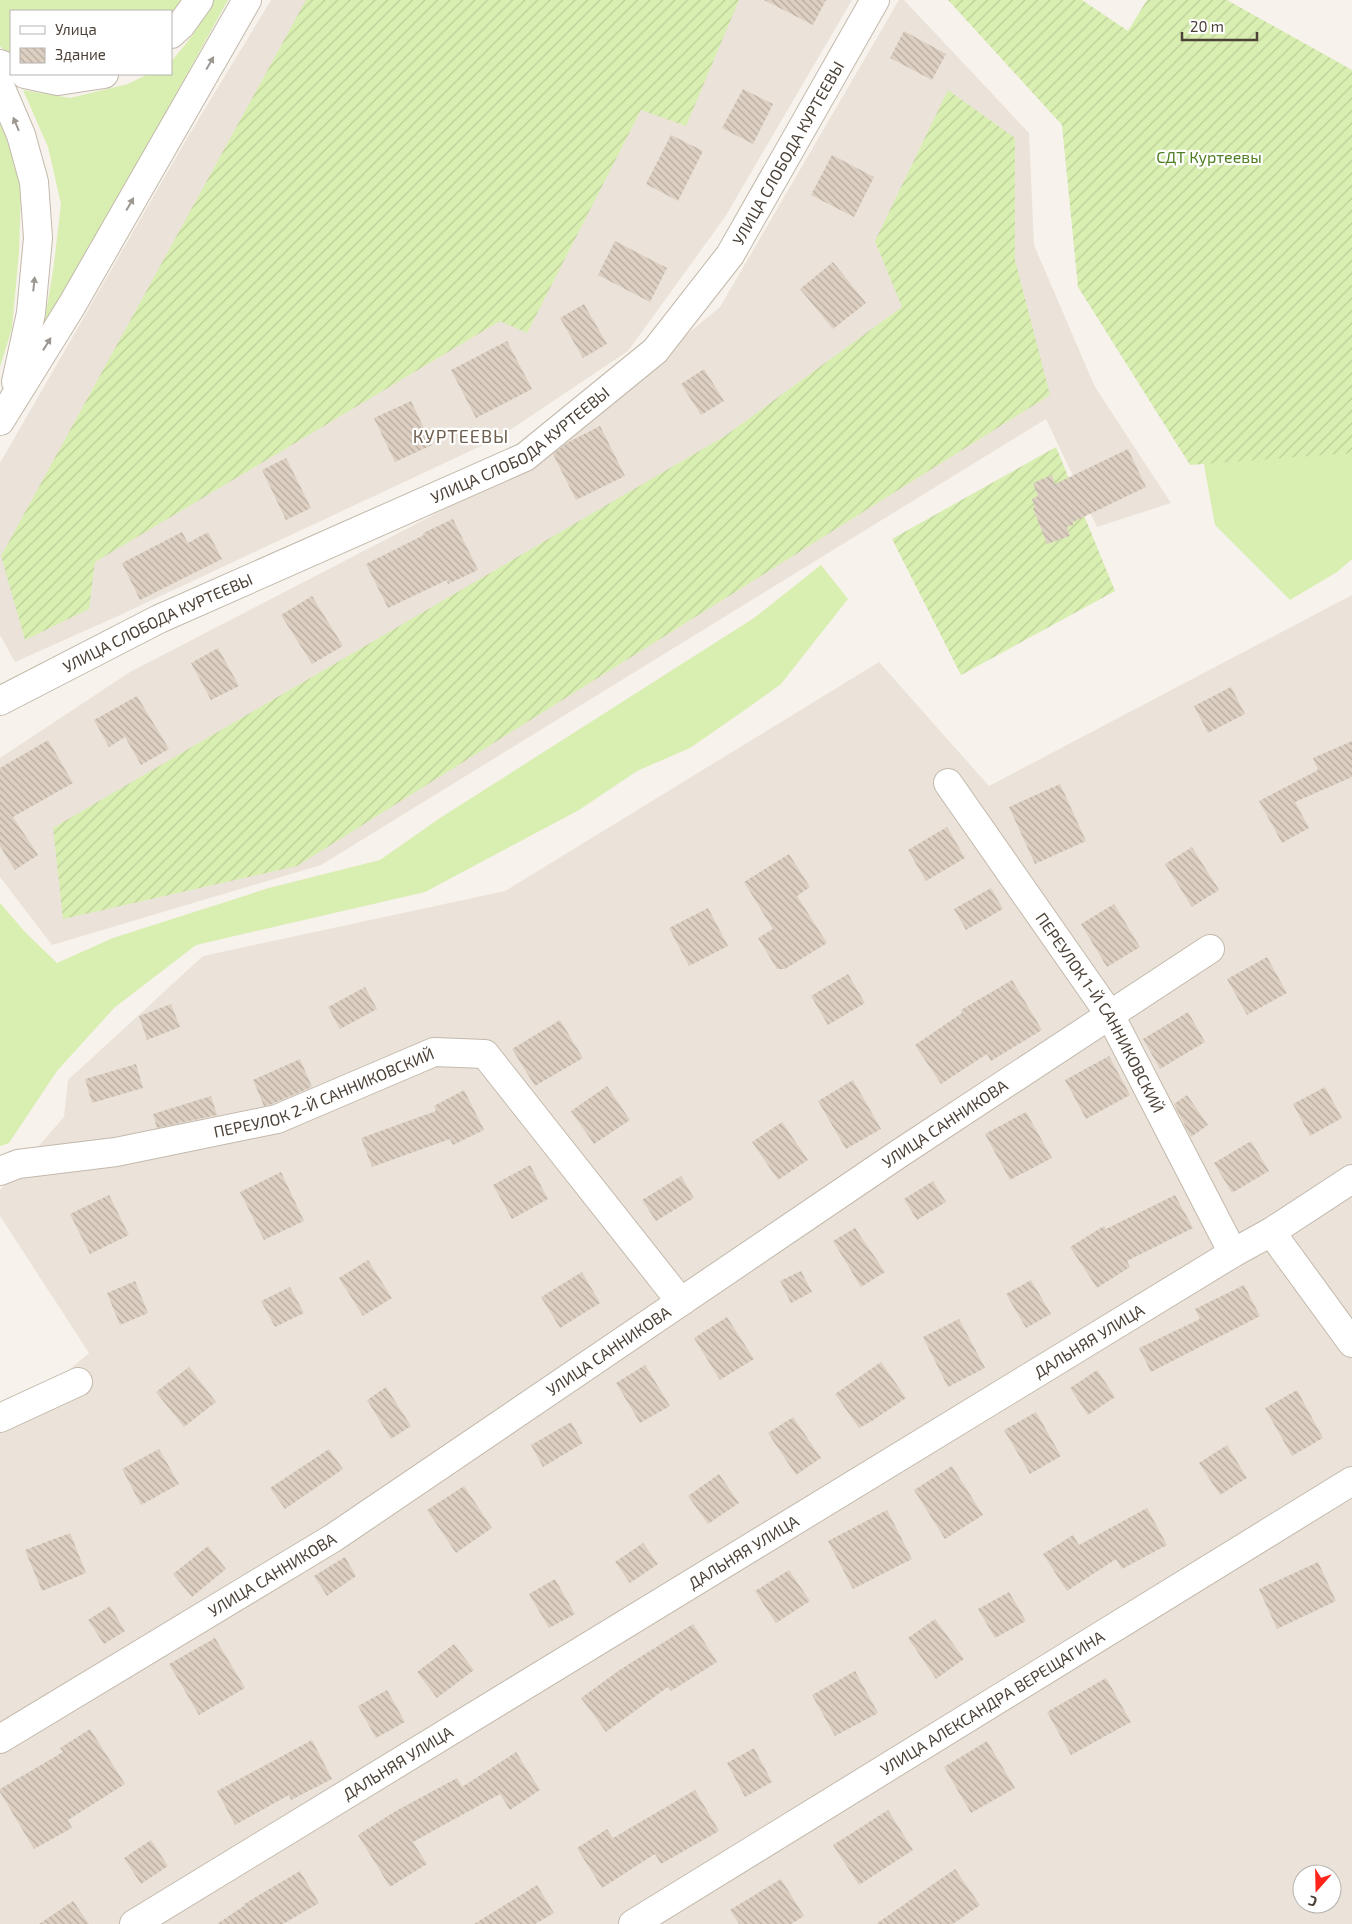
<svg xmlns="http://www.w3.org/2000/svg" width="1352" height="1924" font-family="'Exo 2',sans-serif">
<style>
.residential{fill:#ebe3d9;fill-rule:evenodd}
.grass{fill:#d9eeb1}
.garden{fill:url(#garden-furrows)}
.building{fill:url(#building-back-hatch)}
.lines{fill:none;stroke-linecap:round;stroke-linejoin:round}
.minor-casing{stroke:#c3b9ac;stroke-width:30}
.minor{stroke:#fff;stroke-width:28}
.oneway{fill:#9d9792}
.labels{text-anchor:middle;stroke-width:4.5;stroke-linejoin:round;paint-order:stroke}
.street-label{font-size:16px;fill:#4c4238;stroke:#fff}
.park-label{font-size:16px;fill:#507f23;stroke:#fff}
.neighbourhood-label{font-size:18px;letter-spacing:1px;fill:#705f4e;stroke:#fff}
</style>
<defs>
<pattern id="garden-furrows" width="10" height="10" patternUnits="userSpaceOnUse" patternTransform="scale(1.25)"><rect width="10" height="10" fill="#d9eeb1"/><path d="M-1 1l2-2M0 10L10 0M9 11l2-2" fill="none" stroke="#bccd99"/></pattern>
<pattern id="building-back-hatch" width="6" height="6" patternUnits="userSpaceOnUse" patternTransform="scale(1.25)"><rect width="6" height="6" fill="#ddd0c2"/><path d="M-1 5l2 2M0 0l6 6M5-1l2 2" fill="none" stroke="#b5aa9f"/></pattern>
</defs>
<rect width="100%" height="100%" fill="#f7f2eb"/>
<!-- residential -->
<path class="residential" d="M 271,0 L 852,0 L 725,217 L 628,351 L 498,438 L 118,616 L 15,662 L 0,635 L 0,463 L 186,140 Z
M 899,0 L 904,0 L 1029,133 L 1034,245 L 1095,387 L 1171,503 L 1097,527 L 1046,419 L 321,865 L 52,945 L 0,877 L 0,758 L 130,672 L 526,467 L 720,307 Z
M 1352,595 L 1352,1924 L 0,1924 L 0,1429 L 89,1353 L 0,1216 L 0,1190 L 64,1117 L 68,1080 L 203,956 L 505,891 L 879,662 L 989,786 ZM 1302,1874 L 1332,1874 L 1332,1904 L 1302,1904 Z"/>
<!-- grass -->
<path class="grass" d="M 0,0 L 185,0 L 171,16 L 171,11 L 11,11 L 11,54 L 4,51 L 0,46 Z
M 212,0 L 228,0 L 42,337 L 54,264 L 61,204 L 48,147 L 23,90 L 70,98 L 128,84 L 148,74 L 171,74 L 171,62 L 192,36 Z
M 0,124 L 5,134 L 21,188 L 19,252 L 12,328 L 0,367 Z
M 1244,423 L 1352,450 L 1352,559 L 1337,572 L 1290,600 L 1215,525 L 1204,465 Z
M 821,565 L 848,599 L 781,684 L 742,712 L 690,748 L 637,771 L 579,810 L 425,892 L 196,945 L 114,1008 L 57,1071 L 9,1143 L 0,1146 L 0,903 L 25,932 L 57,963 L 113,938 L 269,888 L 380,860 L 440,818 L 754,618 Z"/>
<!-- garden -->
<path class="garden" d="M 306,0 L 739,0 L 686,126 L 641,110 L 527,333 L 500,321 L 95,562 L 89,609 L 25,640 L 1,556 Z
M 948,0 L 1082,0 L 1128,31 L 1147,0 L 1227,0 L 1352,70 L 1352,453 L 1190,465 L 1078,287 L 1062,125 Z
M 948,90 L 1015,138 L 1015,260 L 1050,395 L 297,866 L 63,919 L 53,828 L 725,436 L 902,307 L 875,241 Z
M 1056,447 L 1115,591 L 961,675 L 892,539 Z"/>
<!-- building -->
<path class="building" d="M 764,0 L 826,0 L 813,25 Z
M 904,31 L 946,54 L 932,80 L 890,58 Z
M 743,89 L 773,104 L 753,144 L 722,128 Z
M 671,135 L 703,151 L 678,201 L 646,184 Z
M 832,155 L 874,177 L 854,217 L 811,195 Z
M 615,241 L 667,268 L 650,302 L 598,275 Z
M 833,262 L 866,303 L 833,329 L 800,289 Z
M 584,304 L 607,344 L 583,358 L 560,318 Z
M 507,341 L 532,389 L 476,418 L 451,370 Z
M 704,369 L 724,401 L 701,415 L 681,384 Z
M 411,401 L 432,445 L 395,462 L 374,418 Z
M 600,426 L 625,476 L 576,500 L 553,454 L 567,443 Z
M 1128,449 L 1146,487 L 1073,522 L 1073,525 L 1067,527 L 1070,536 L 1047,544 L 1033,508 L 1035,507 L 1032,499 L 1038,496 L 1033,483 L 1052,475 L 1055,484 Z
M 286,458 L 311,508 L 286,520 L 262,470 Z
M 453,519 L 478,570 L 448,584 L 447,580 L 388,608 L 366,564 L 424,535 L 423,533 Z
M 182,532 L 188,543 L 208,532 L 222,559 L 140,600 L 122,563 Z
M 312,596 L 343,646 L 312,664 L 281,615 Z
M 218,648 L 239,686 L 211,700 L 191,663 Z
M 1231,687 L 1245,714 L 1208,733 L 1194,706 Z
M 137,696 L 169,749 L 141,765 L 125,737 L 109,747 L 94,720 Z
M 48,740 L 73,783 L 13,817 L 38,855 L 15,870 L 0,846 L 0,768 Z
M 1352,741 L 1352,777 L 1295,802 L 1309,828 L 1282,843 L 1259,801 L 1318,770 L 1313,758 Z
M 1060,784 L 1086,841 L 1035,864 L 1009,807 Z
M 947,827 L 965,858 L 926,881 L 908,850 Z
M 1192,847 L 1219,890 L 1192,907 L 1165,864 Z
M 789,854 L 810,887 L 797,896 L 827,943 L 785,969 L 777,969 L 758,938 L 773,929 L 744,882 Z
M 991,888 L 1003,909 L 966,930 L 954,909 Z
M 1114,904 L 1140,947 L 1107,967 L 1081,924 Z
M 708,908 L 728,946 L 689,966 L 669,928 Z
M 1267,957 L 1287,993 L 1247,1015 L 1227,979 Z
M 848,974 L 865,1003 L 828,1025 L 811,996 Z
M 1012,980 L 1042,1030 L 991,1061 L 987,1054 L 941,1084 L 915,1045 L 962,1013 L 961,1010 Z
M 365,987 L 377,1009 L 340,1029 L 328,1007 Z
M 171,1004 L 180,1027 L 147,1040 L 139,1016 Z
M 1188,1012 L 1205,1042 L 1160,1069 L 1143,1039 Z
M 560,1020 L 583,1058 L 535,1086 L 512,1049 Z
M 1109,1056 L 1130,1095 L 1086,1119 L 1065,1080 Z
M 300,1059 L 312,1087 L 272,1104 L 264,1106 L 253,1080 Z
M 136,1064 L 143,1088 L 92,1103 L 85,1079 Z
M 853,1080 L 881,1129 L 846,1149 L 818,1101 Z
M 607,1086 L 630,1120 L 594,1144 L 571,1111 Z
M 1325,1087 L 1342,1118 L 1310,1136 L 1293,1104 Z
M 464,1090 L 484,1130 L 453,1145 L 450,1139 L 372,1167 L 361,1138 L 436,1111 L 434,1106 Z
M 1187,1095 L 1208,1125 L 1191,1137 L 1174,1104 Z
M 211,1096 L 217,1115 L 157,1128 L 153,1114 Z
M 1026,1112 L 1052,1158 L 1010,1180 L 985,1134 Z
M 782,1122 L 808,1160 L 778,1180 L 752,1142 Z
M 1251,1141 L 1269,1171 L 1232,1193 L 1214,1163 Z
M 530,1165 L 548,1199 L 512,1219 L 493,1185 Z
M 281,1172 L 304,1221 L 264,1240 L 240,1192 Z
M 681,1176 L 694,1198 L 656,1221 L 642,1200 Z
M 933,1181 L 946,1202 L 917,1220 L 904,1199 Z
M 109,1195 L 129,1235 L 90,1254 L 70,1214 Z
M 1175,1195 L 1193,1228 L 1127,1261 L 1130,1267 L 1097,1288 L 1070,1247 L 1104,1226 L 1106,1229 Z
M 855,1228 L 885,1272 L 861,1287 L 833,1241 Z
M 368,1260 L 392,1298 L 363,1316 L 339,1278 Z
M 801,1271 L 812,1292 L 791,1303 L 780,1281 Z
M 582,1272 L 600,1303 L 560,1328 L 541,1297 Z
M 1031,1280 L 1051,1314 L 1026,1328 L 1006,1294 Z
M 135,1281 L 148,1313 L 120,1325 L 107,1293 Z
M 1244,1285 L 1260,1316 L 1151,1372 L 1139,1348 L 1200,1319 L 1195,1309 Z
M 290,1287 L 304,1313 L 275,1327 L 261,1301 Z
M 727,1317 L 754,1359 L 720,1380 L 694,1338 Z
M 959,1319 L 985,1368 L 948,1387 L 923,1337 Z
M 881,1362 L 906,1398 L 872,1421 L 859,1428 L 835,1394 Z
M 645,1365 L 670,1406 L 640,1423 L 616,1383 Z
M 189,1367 L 216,1402 L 184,1427 L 156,1392 Z
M 1097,1370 L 1115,1397 L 1088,1415 L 1070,1388 Z
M 386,1387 L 411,1426 L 391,1439 L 367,1400 Z
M 1297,1390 L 1323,1438 L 1292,1456 L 1265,1408 Z
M 1036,1412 L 1061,1456 L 1030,1474 L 1004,1430 Z
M 793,1417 L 821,1458 L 796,1475 L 768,1433 Z
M 571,1422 L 583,1443 L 543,1467 L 531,1445 Z
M 1227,1445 L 1247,1478 L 1220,1495 L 1199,1463 Z
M 159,1449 L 179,1484 L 141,1505 L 122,1469 Z
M 329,1449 L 343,1469 L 285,1509 L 270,1488 Z
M 952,1466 L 983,1515 L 945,1539 L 914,1490 Z
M 719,1474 L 739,1503 L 708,1524 L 688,1496 Z
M 464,1486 L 492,1528 L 456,1553 L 427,1510 Z
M 1147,1508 L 1167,1545 L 1122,1569 L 1116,1559 L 1067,1591 L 1043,1554 L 1073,1535 L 1079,1545 Z
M 887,1510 L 912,1559 L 853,1589 L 828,1541 Z
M 70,1533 L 86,1573 L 42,1591 L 25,1550 Z
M 643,1543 L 658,1564 L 630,1583 L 615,1562 Z
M 208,1546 L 226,1569 L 192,1597 L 173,1574 Z
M 345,1557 L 356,1576 L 327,1596 L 314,1576 Z
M 1318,1562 L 1336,1601 L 1277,1629 L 1259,1589 Z
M 789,1570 L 810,1601 L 776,1623 L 755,1591 Z
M 555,1579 L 575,1614 L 549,1628 L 529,1594 Z
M 1009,1592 L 1026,1621 L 995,1638 L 978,1609 Z
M 110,1606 L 125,1631 L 104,1644 L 88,1620 Z
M 935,1619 L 964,1659 L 936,1679 L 908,1638 Z
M 693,1624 L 717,1662 L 671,1691 L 668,1687 L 606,1732 L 581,1698 L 621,1669 Z
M 215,1638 L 245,1688 L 199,1715 L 169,1664 Z
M 454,1644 L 474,1670 L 437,1698 L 417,1672 Z
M 855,1671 L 878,1713 L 835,1736 L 812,1695 Z
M 1106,1678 L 1131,1722 L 1071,1755 L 1047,1712 Z
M 387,1690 L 405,1722 L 376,1738 L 358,1706 Z
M 90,1729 L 125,1784 L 68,1820 L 72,1828 L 34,1849 L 0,1792 L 0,1789 L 63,1752 L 60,1748 Z
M 312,1740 L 332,1779 L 291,1800 L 289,1795 L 235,1825 L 217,1791 Z
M 987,1741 L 1015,1788 L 971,1813 L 944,1767 Z
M 754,1748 L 772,1782 L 745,1797 L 727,1763 Z
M 516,1752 L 540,1790 L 510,1810 L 500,1794 L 413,1842 L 427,1864 L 390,1887 L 358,1835 L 394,1812 L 457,1778 L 462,1787 Z
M 695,1790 L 719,1831 L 661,1864 L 655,1854 L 602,1888 L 577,1848 L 607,1829 L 613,1838 Z
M 888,1810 L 913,1850 L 859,1885 L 833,1845 Z
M 151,1840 L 168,1866 L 141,1884 L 124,1858 Z
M 955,1869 L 980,1905 L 953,1924 L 876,1924 Z
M 300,1871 L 319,1903 L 283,1924 L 217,1924 L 245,1905 L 244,1904 Z
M 781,1879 L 804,1916 L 791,1924 L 739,1924 L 730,1910 Z
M 537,1885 L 554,1913 L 535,1924 L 474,1924 Z
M 73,1901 L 89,1924 L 39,1924 Z"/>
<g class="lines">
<defs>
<g id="minor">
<path d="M 171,34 L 181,25 L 199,0"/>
<path d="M 0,64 L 11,69"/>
<path d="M 25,74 L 58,81 L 104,74"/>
<path d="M 0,86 L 21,135 L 34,182 L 38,238 L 31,313 L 16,382"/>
<path d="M 0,421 L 72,305 L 247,0"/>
<path id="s1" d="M 0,701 L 159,619 L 525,457 L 655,351 L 730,255 L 875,0"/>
<path id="s2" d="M 948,783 L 1110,1015 L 1233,1253"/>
<path id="s3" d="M 0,1171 L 18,1164 L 116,1152 L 277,1119 L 434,1052 L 485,1054 L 681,1302"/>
<path d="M 1271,1232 L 1352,1343"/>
<path d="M 0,1418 L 78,1382"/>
<path id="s4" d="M 0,1739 L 333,1538 L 897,1155 L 1210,949"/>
<path id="s5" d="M 134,1924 L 1233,1253 L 1271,1232 L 1352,1179"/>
<path id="s6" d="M 633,1924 L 1352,1481"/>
</g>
</defs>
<!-- minor casing -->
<use href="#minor" class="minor-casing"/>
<!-- minor -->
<use href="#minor" class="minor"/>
</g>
<!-- one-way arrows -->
<defs><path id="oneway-solid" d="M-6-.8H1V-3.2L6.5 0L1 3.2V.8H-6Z" transform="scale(1.25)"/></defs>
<g class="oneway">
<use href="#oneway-solid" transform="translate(210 63) rotate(-60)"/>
<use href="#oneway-solid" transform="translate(16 124) rotate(-113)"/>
<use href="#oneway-solid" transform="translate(130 204) rotate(-60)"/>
<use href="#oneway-solid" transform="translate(34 284) rotate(-84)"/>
<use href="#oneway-solid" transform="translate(47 344) rotate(-58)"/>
</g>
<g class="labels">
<!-- street labels -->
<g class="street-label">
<text dy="6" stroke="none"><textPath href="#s1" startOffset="986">УЛИЦА СЛОБОДА КУРТЕЕВЫ</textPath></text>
<text dy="6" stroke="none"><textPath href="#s1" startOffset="581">УЛИЦА СЛОБОДА КУРТЕЕВЫ</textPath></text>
<text dy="6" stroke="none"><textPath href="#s1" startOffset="176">УЛИЦА СЛОБОДА КУРТЕЕВЫ</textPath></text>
<text dy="6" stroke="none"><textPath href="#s2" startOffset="276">ПЕРЕУЛОК 1-Й САННИКОВСКИЙ</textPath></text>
<text dy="6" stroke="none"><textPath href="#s3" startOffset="335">ПЕРЕУЛОК 2-Й САННИКОВСКИЙ</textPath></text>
<text dy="6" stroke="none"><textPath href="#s4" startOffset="1128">УЛИЦА САННИКОВА</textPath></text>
<text dy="6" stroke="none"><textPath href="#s5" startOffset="1119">ДАЛЬНЯЯ УЛИЦА</textPath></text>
<text dy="6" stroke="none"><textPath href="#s4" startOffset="722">УЛИЦА САННИКОВА</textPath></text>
<text dy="6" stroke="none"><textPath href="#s5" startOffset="714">ДАЛЬНЯЯ УЛИЦА</textPath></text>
<text dy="6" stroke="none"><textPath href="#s4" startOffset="318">УЛИЦА САННИКОВА</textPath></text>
<text dy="6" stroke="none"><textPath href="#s6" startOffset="422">УЛИЦА АЛЕКСАНДРА ВЕРЕЩАГИНА</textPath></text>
<text dy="6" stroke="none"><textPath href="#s5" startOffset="309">ДАЛЬНЯЯ УЛИЦА</textPath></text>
</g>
<!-- park labels -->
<g class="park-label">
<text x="1209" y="163">СДТ Куртеевы</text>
</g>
<!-- neighbourhood labels -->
<g class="neighbourhood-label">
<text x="461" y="443">КУРТЕЕВЫ</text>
</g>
</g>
<!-- legend -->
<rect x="10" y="10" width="162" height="65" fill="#ffffff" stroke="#b7b3af"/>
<rect x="20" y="26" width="25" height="8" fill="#ffffff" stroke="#b7b3af"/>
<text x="55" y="35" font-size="15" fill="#4c4238">Улица</text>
<rect x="20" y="48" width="25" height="15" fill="url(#building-back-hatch)" stroke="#b7b3af"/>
<text x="55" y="60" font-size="15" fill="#4c4238">Здание</text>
<!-- north arrow -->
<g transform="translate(1317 1889) rotate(200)"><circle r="24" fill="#ffffff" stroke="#b7b3af"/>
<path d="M0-4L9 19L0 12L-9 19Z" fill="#ff251a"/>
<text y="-8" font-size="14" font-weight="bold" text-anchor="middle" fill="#4c4238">С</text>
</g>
<!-- scale -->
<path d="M1182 32v8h75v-8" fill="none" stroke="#4c4238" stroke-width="2.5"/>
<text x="1190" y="32" font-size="15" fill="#4c4238" stroke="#ffffff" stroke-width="4" paint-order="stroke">20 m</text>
</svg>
